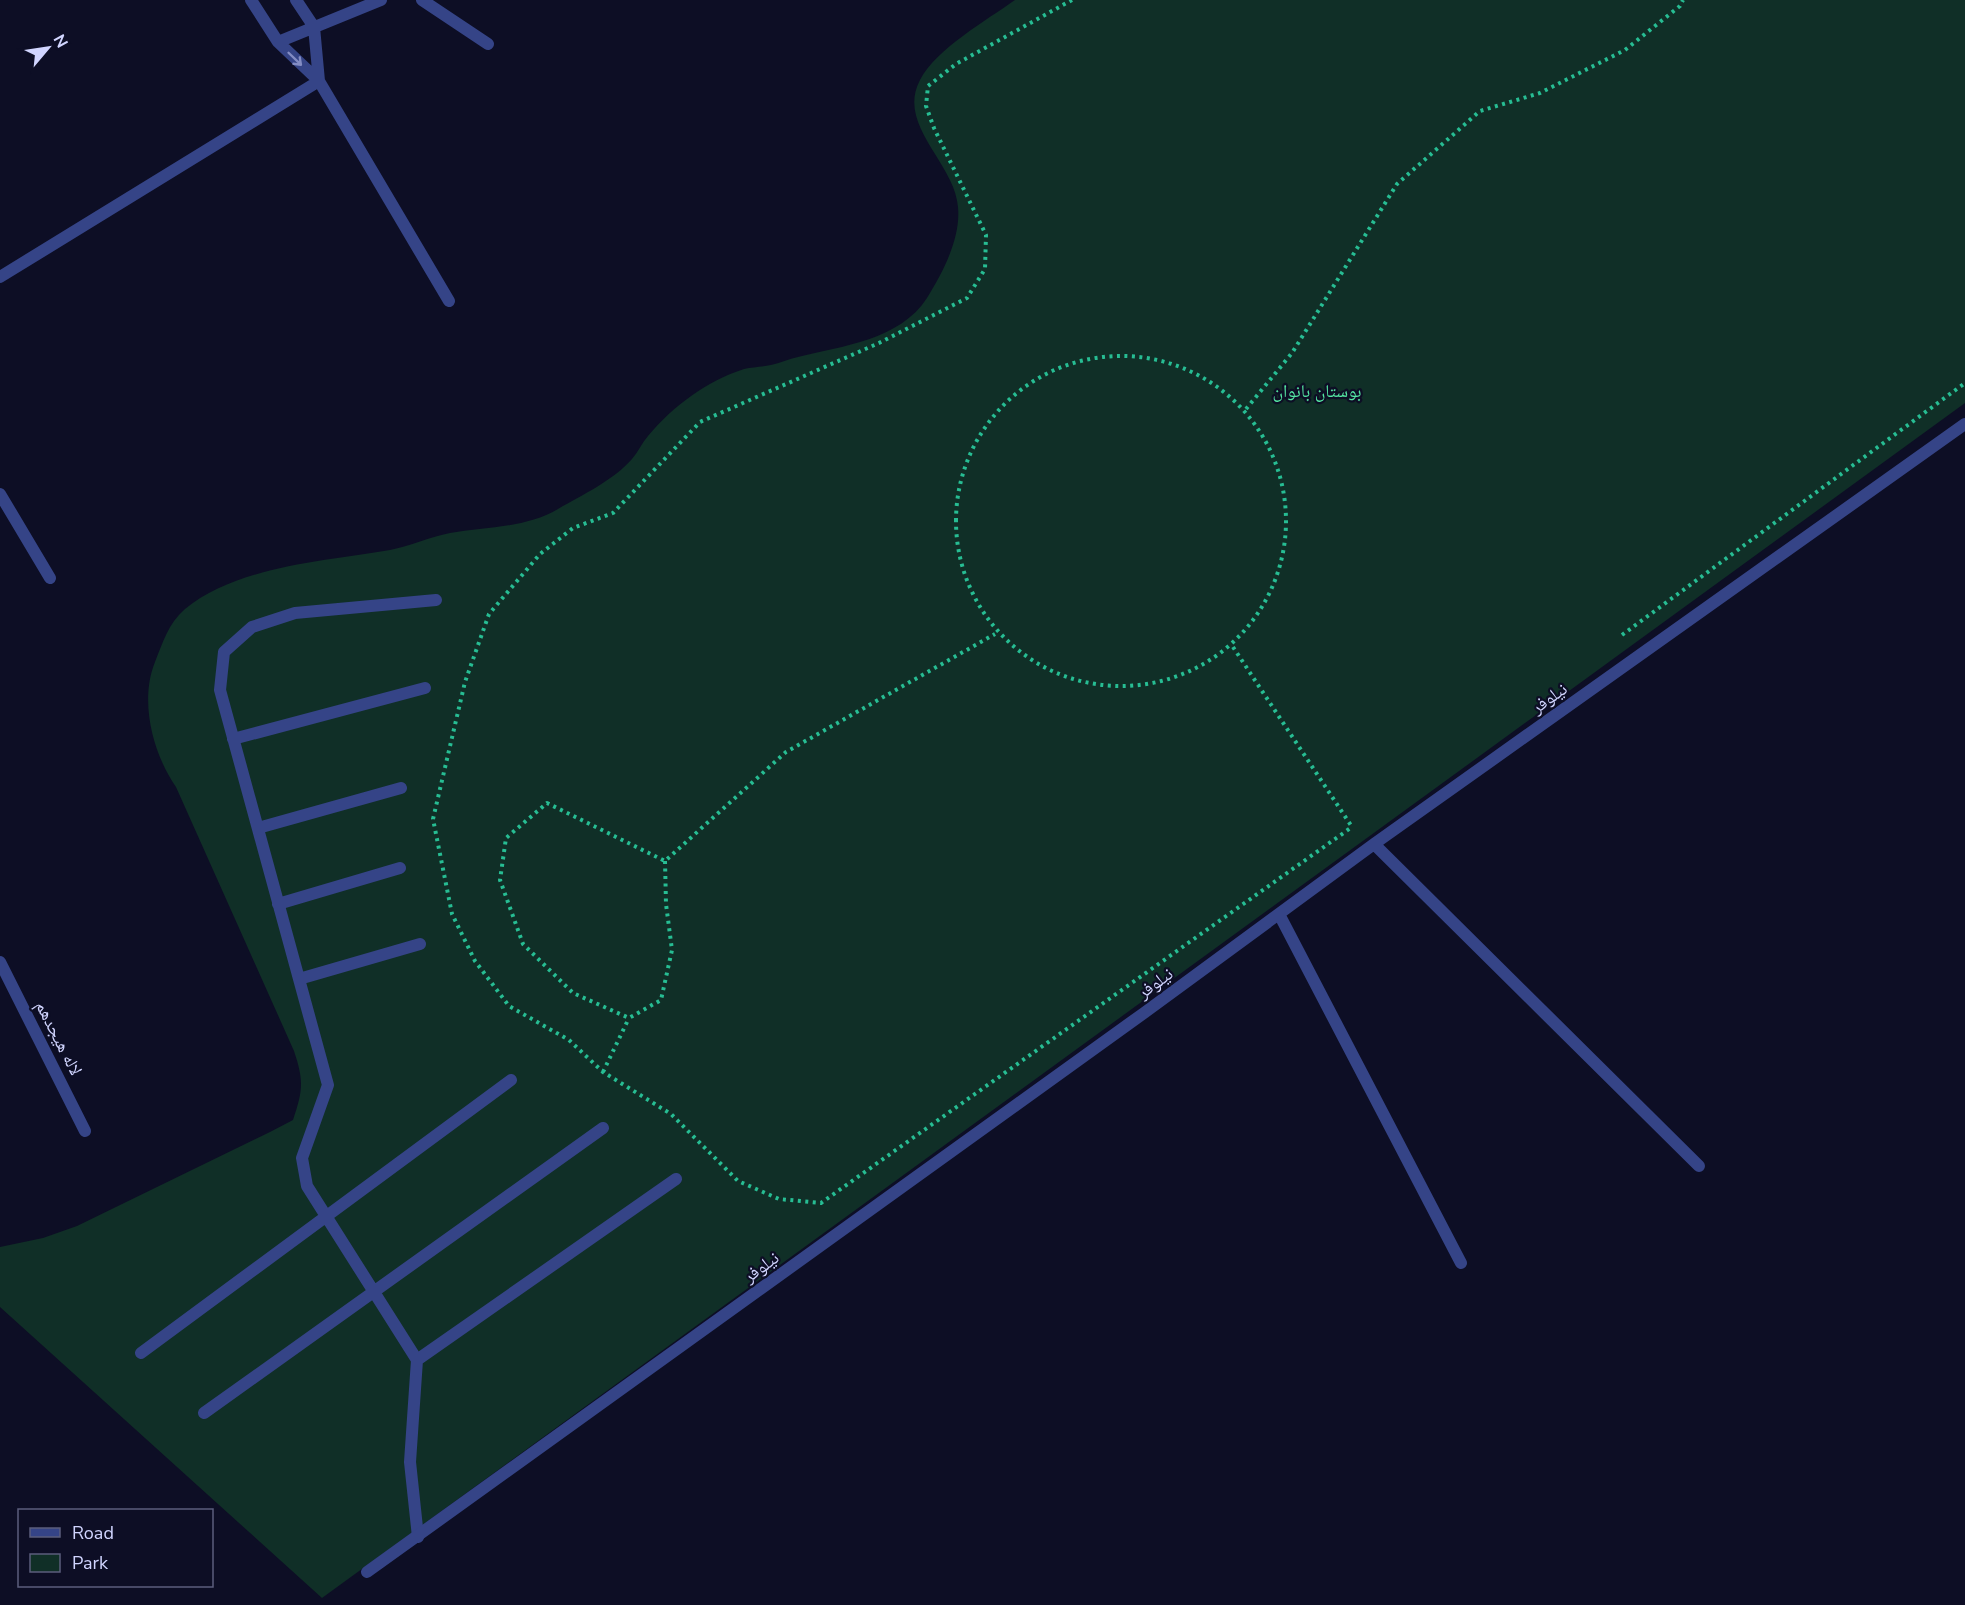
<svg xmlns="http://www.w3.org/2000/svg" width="1965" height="1605" font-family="'Nunito Sans','Noto Naskh Arabic',sans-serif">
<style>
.green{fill:#102f27}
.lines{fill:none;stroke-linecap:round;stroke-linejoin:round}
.path{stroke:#27bd93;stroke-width:4;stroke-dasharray:3 4.5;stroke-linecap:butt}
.lane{stroke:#354487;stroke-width:12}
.street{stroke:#354487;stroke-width:12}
.oneway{stroke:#838cc3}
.labels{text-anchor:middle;stroke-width:4.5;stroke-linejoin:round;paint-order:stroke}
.park-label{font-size:18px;fill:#55e7a3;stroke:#0d0e25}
.street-label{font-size:18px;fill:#d1d5ff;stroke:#0d0e25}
</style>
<rect width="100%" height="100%" fill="#0d0e25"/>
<!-- green -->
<path class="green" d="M 1015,0 L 1965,0 L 1965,403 L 322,1598 L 0,1307 L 0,1247 L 43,1238 L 77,1226 L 270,1132 L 293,1120 C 303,1090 304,1081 294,1051 L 176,787 C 153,754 139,701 155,662 C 163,642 168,624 185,609 C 237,566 326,561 390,550 C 410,546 430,537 450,533 C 485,527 526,528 558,509 C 582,495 614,480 632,459 C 638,452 642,443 648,436 C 673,406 707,381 744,369 C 753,367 762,367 771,365 C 780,363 789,359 798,357 C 842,346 900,340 927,298 C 943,272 961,238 958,207 C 955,163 896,125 920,80 C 936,49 987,20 1015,0 Z"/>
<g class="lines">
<!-- path -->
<path class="path" d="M 1072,0 L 956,64 L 928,86 L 926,106 L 934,128 L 986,235 L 985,269 L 967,298 L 879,343 L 700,422 L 613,513 L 573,528 L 540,554 L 489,614 L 465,682 L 433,819 L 452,914 L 475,961 L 509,1006 L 569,1040 L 603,1072 L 671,1114 L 738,1181 L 779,1199 L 821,1203 L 1352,827
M956 521a165 165 0 1 1 330 0a165 165 0 1 1-330 0Z
M 1246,409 L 1292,353 L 1397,184 L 1480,111 L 1540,93 L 1625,50 L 1680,6 L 1683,0
M 1622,635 L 1965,383
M 1233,647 L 1352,827
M 665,861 L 666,904 L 672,950 L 661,1000 L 629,1018 L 573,993 L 523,944 L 500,880 L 506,838 L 547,803 L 665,861 L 786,752 L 995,634
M 603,1072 L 629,1018"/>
<!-- lane -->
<path class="lane" d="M 233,739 L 425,688
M 258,828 L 401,788
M 278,904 L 400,868
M 299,979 L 420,944
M 141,1353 L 511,1080
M 417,1360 L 676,1179
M 204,1413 L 603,1128
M 418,1537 L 410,1462 L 417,1360 L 307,1186 L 302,1158 L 328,1085 L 220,690 L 224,652 L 252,627 L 295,613 L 436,600"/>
<!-- street -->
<path class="street" d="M 251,0 L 278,42 L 319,81 L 449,301
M 296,0 L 314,27 L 319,81
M 422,0 L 488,44
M 278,42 L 381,0
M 0,277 L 319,81
M 0,494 L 50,578
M 1374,844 L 1699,1166
M 1279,914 L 1461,1263
M 0,962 L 85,1131
M 367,1572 L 1144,1013 L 1374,844 L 1965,424"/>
</g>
<!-- one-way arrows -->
<defs><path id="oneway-shaft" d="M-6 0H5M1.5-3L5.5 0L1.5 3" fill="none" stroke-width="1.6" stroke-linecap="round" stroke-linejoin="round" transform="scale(1.5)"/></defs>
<use class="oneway" href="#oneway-shaft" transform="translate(295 59) rotate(44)"/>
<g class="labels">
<!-- park labels -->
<g class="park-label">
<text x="1317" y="397">بوستان بانوان</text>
</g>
<!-- street labels -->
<g class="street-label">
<text transform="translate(1549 698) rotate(-35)" y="6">نیلوفر</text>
<text transform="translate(1155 983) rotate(-36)" y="6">نیلوفر</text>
<text transform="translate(59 1038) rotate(63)" y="6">لاله هیجدهم</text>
<text transform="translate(761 1267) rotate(-36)" y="6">نیلوفر</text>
</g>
</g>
<!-- legend -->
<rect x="18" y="1509" width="195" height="78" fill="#0d0e25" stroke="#5b5e7c" stroke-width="1.5"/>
<rect x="30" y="1528" width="30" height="9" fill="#354487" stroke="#5b5e7c" stroke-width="1.5"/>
<text x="72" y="1539" font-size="18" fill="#d1d5ff">Road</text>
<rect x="30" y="1554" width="30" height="18" fill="#102f27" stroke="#5b5e7c" stroke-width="1.5"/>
<text x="72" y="1569" font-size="18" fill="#d1d5ff">Park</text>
<!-- north arrow -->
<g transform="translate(48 48) rotate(61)" stroke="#0d0e25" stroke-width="4.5" paint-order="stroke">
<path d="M0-4.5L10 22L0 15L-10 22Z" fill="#d1d5ff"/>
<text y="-9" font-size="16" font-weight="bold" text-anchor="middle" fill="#d1d5ff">N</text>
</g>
</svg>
